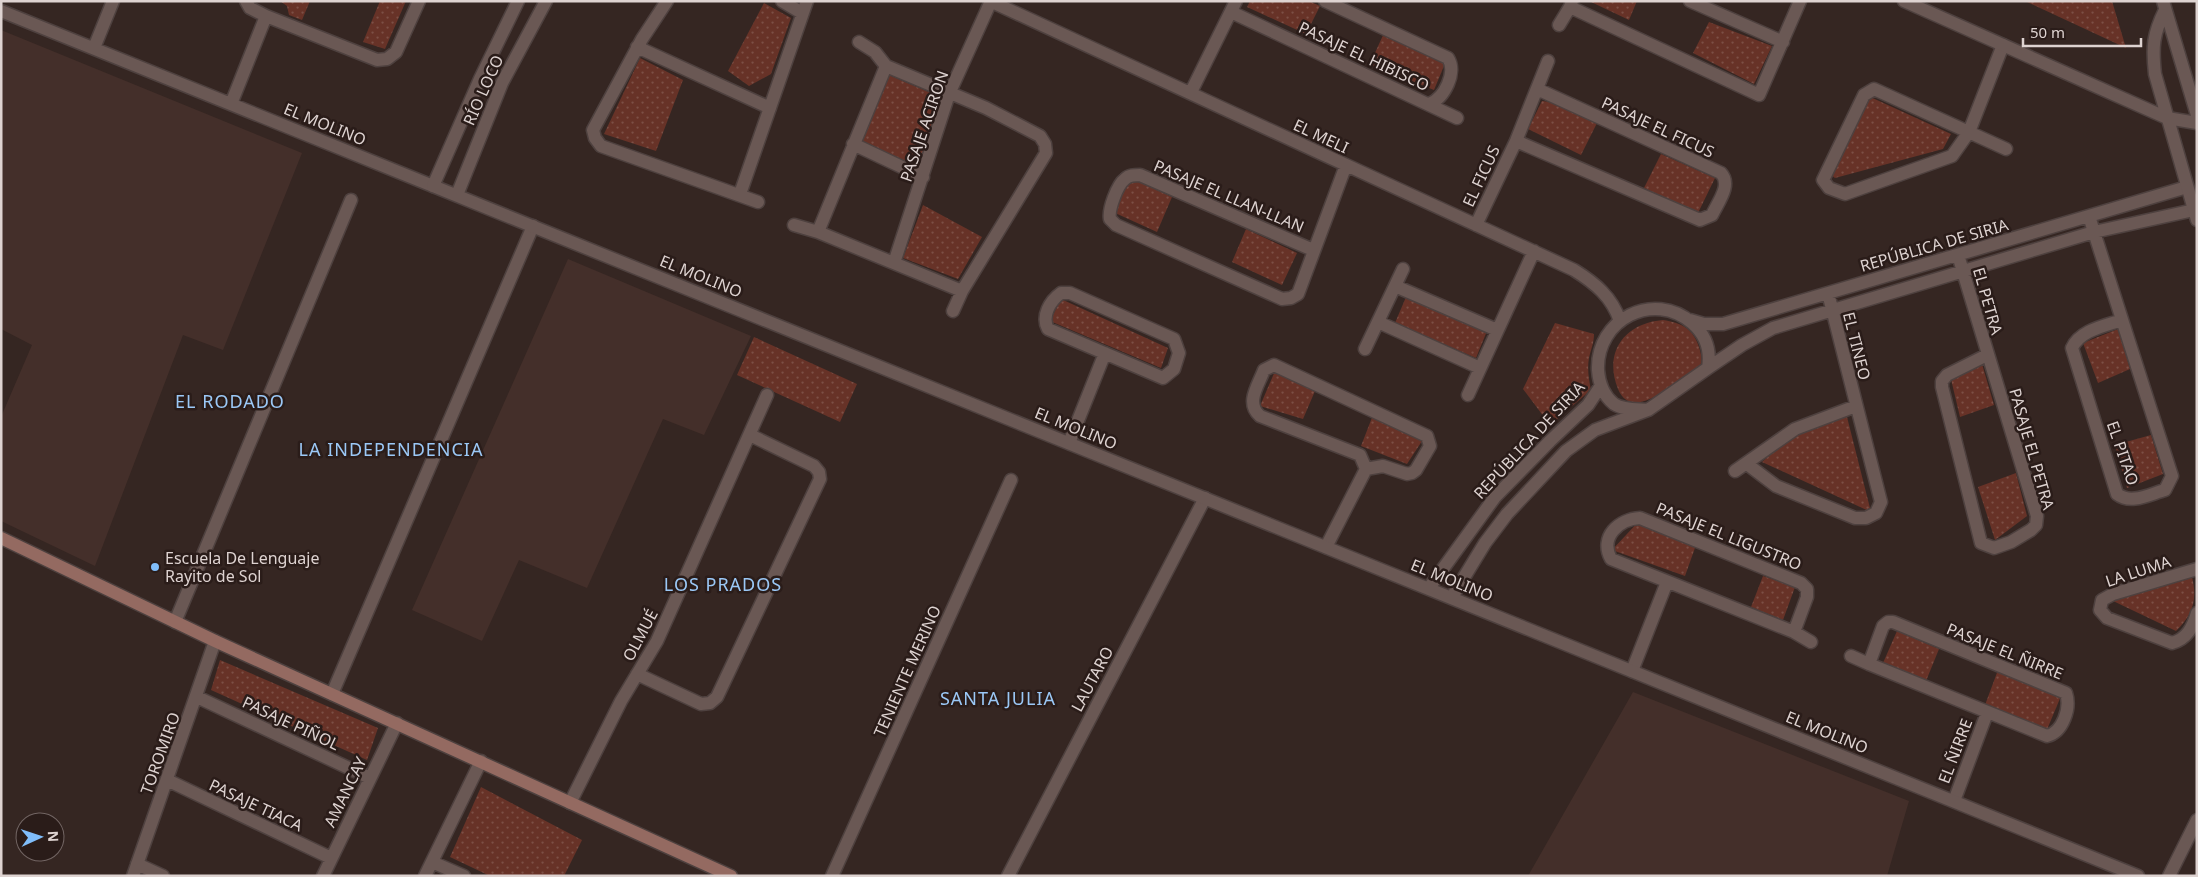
<svg xmlns="http://www.w3.org/2000/svg" width="2198" height="877" font-family="'Noto Sans',sans-serif">
<style>
.built{fill:#442f2a}
.grass{fill:url(#grass-dots)}
.lines{fill:none;stroke-linecap:round;stroke-linejoin:round}
.minor-casing{stroke:#4e413f;stroke-width:15}
.tertiary-casing{stroke:#4e413f;stroke-width:15}
.secondary-casing{stroke:#4e413f;stroke-width:15}
.minor{stroke:#6a5854;stroke-width:12}
.tertiary{stroke:#6a5854;stroke-width:12}
.secondary{stroke:#946a61;stroke-width:12}
.poi-dot{fill:#80bdfa;stroke:#2a1c19;stroke-width:2}
.labels{text-anchor:middle;stroke-width:5;stroke-linejoin:round;paint-order:stroke}
.street-label{font-size:16px;fill:#ded3d1;stroke:#2a1c19}
.poi-label{font-size:16px;fill:#ded3d1;stroke:#2a1c19;text-anchor:start}
.neighbourhood-label{font-size:18px;letter-spacing:1px;fill:#9bc8f6;stroke:#2a1c19}
</style>
<defs>
<pattern id="grass-dots" width="8" height="8" patternUnits="userSpaceOnUse" patternTransform="scale(1.25)"><rect width="8" height="8" fill="#673227"/><path d="M2 2h.1M6 6h.1" fill="none" stroke="#7c4f45" stroke-width="1.8" stroke-linecap="round"/></pattern>
</defs>
<rect width="100%" height="100%" fill="#352622"/>
<!-- built -->
<path class="built" d="M 1,30 L 302,153 L 223,350 L 183,335 L 95,566 L 1,521 L 1,417 L 32,345 L 1,329 Z
M 568,259 L 751,336 L 704,435 L 663,419 L 587,588 L 519,560 L 482,641 L 412,610 Z
M 1633,692 L 1909,801 L 1887,876 L 1528,876 Z"/>
<!-- grass -->
<path class="grass" d="M 280,1 L 310,1 L 302,20 L 289,15 L 287,6 Z
M 380,1 L 406,1 L 385,49 L 363,42 Z
M 1250,1 L 1309,1 L 1320,6 L 1306,34 L 1247,7 Z
M 1589,1 L 1637,1 L 1629,20 Z
M 2025,1 L 2112,1 L 2126,48 Z
M 764,3 L 791,18 L 771,74 L 749,86 L 728,71 Z
M 1709,22 L 1772,46 L 1754,84 L 1693,53 Z
M 1384,33 L 1446,61 L 1434,90 L 1370,64 Z
M 640,58 L 683,80 L 656,151 L 604,134 Z
M 884,73 L 943,98 L 917,169 L 858,143 Z
M 1866,95 L 1951,134 L 1943,149 L 1835,178 L 1830,174 Z
M 1542,101 L 1551,102 L 1597,123 L 1581,155 L 1528,129 Z
M 1661,154 L 1715,178 L 1698,213 L 1644,188 Z
M 1131,178 L 1172,197 L 1157,232 L 1113,212 Z
M 923,205 L 982,237 L 958,279 L 903,258 Z
M 1246,229 L 1297,253 L 1282,285 L 1232,262 Z
M 1406,297 L 1487,331 L 1476,358 L 1395,323 Z
M 1061,299 L 1168,348 L 1161,368 L 1050,321 Z
M 1663,320 C 1681,323 1693,328 1699,347 C 1701,354 1703,360 1700,366 C 1694,375 1682,381 1672,386 C 1657,396 1629,416 1618,389 C 1603,352 1625,323 1663,320 Z
M 1555,323 L 1594,334 C 1594,343 1591,349 1589,358 C 1587,369 1589,380 1591,390 L 1550,425 L 1523,389 Z
M 2118,329 L 2130,369 L 2098,383 L 2083,343 Z
M 754,337 L 857,384 L 840,422 L 737,375 Z
M 1982,364 L 1994,405 L 1960,417 L 1950,375 Z
M 1275,371 L 1315,391 L 1303,419 L 1260,406 Z
M 1373,415 L 1424,438 L 1407,464 L 1361,446 Z
M 1847,417 L 1871,512 L 1762,462 L 1796,431 Z
M 2151,435 L 2163,474 L 2127,488 L 2115,445 Z
M 2016,473 L 2027,516 L 1995,540 L 1978,487 Z
M 1640,520 L 1696,545 L 1685,576 L 1612,550 Z
M 1763,576 L 1795,587 L 1783,620 L 1751,607 Z
M 2192,577 C 2198,601 2192,615 2176,631 L 2111,600 Z
M 1897,631 L 1939,649 L 1926,681 L 1883,663 Z
M 220,660 L 378,728 L 367,760 L 211,690 Z
M 1998,670 L 2061,696 L 2046,732 L 1985,705 Z
M 481,787 L 582,840 L 564,876 L 490,876 L 450,857 Z"/>
<g class="lines">
<defs>
<path id="minor" d="M 246,1 L 250,8 L 266,16 L 377,60 L 387,59 L 396,52 L 419,1
M 667,1 L 642,39 L 593,130 L 595,138 L 601,146 L 758,202
M 782,1 L 802,13
M 990,1 L 1574,270 C 1595,283 1612,297 1620,321
M 1325,1 L 1448,58 C 1457,72 1445,98 1429,104
M 1690,1 L 1783,42
M 1570,7 L 1759,95 L 1800,1
M 1,11 L 433,186
M 1231,12 L 1457,118
M 1559,25 L 1570,7 L 1572,1
M 859,42 L 875,52 L 886,66 L 986,108 L 1040,136 L 1045,144 L 1046,153 L 962,291 L 953,311
M 2003,45 L 1969,132 L 1952,156 L 1845,194 L 1829,188 L 1823,180 L 1864,95 L 1874,89 L 2006,149
M 637,47 L 770,108
M 94,48 L 113,1
M 1191,92 L 1236,1
M 231,104 L 266,16
M 1516,141 L 1700,220 L 1712,215 C 1718,202 1732,185 1721,173 L 1537,89
M 853,144 L 923,177
M 740,194 L 807,1
M 2089,216 L 2094,232 L 2172,476 L 2165,490 C 2150,494 2131,505 2117,494 L 2072,348 C 2080,330 2105,326 2122,320
M 794,225 L 818,232 L 962,291
M 1476,225 L 1516,141 L 1548,61
M 818,232 L 886,66
M 1313,250 L 1140,175 C 1134,175 1129,175 1125,179 C 1117,185 1108,210 1110,219 L 1116,225 L 1282,299 L 1291,298 L 1298,294 L 1346,165
M 1958,255 L 2037,516 L 2036,525 L 2031,530 L 2011,542 L 1994,548 L 1981,543 L 1942,387 L 1942,381 L 1947,375 L 1987,355
M 894,263 L 949,94 L 991,1
M 1395,286 L 1497,330
M 1061,293 L 1070,293 L 1174,339 L 1179,353 L 1174,369 L 1163,378 L 1048,329 C 1041,316 1050,301 1061,293 Z
M 1690,320 L 1704,324 L 1723,324 L 2187,187
M 1378,322 L 1480,368
M 1365,349 L 1403,269
M 1708,368 L 1742,345 L 1773,328 L 2094,232 L 2194,210
M 1468,395 L 1534,251
M 1069,443 L 1105,353
M 1747,464 L 1776,486 L 1855,518 L 1866,518 L 1876,513 L 1881,502 L 1828,293
M 1735,471 L 1795,429 L 1856,406
M 1326,547 L 1366,469 L 1360,455 L 1260,416 C 1245,403 1258,386 1264,370 L 1274,365 L 1427,436 L 1430,446 L 1416,470 L 1412,473 L 1407,474 L 1383,466 L 1366,469
M 2197,569 L 2113,594 L 2102,600 L 2100,610 L 2107,618 L 2172,643 C 2187,639 2193,627 2197,613
M 1429,588 L 1495,497 L 1550,441 L 1588,405 L 1600,387
M 1452,597 L 1485,543 L 1507,514 L 1566,451 L 1595,430 L 1648,410 L 1708,368 C 1711,350 1706,335 1692,323 C 1654,290 1596,319 1598,370 C 1599,384 1603,395 1614,404 C 1623,410 1637,409 1648,410
M 175,622 L 351,200
M 1794,632 L 1807,597 L 1807,589 L 1801,583 L 1640,518 C 1619,519 1599,537 1611,559 L 1794,632 L 1811,642
M 1851,656 L 1869,664 L 2047,736 C 2063,732 2071,708 2066,693 L 1893,622 L 1888,622 L 1883,626 L 1869,664
M 1632,671 L 1667,582
M 637,674 L 701,704 L 710,703 L 717,697 L 820,479 L 819,472 L 814,466 L 750,435
M 332,694 L 533,226
M 197,697 L 370,778
M 167,780 L 331,858
M 1954,801 L 1987,713
M 570,803 L 621,701 L 657,641 L 767,395
M 432,862 L 464,876
M 137,864 L 163,876
M 133,876 L 215,641
M 323,876 L 397,723
M 425,876 L 481,761
M 832,876 L 1011,480
M 1008,876 L 1205,498"/>
<path id="tertiary" d="M 518,1 L 480,79 L 433,186 L 2138,876
M 1904,1 L 2167,118 L 2197,123
M 2163,1 L 2197,115
M 2165,10 C 2153,34 2152,47 2155,74 L 2197,220
M 457,195 L 502,83 L 546,1
M 2169,876 L 2197,820"/>
<path id="secondary" d="M 1,538 L 215,641 L 731,876"/>
</defs>
<!-- minor casing -->
<use href="#minor" class="minor-casing"/>
<!-- tertiary casing -->
<use href="#tertiary" class="tertiary-casing"/>
<!-- secondary casing -->
<use href="#secondary" class="secondary-casing"/>
<!-- minor -->
<use href="#minor" class="minor"/>
<!-- tertiary -->
<use href="#tertiary" class="tertiary"/>
<!-- secondary -->
<use href="#secondary" class="secondary"/>
</g>
<!-- markers -->
<circle class="poi-dot" cx="155" cy="567" r="5"/>
<g class="labels">
<!-- street labels -->
<g class="street-label">
<text transform="translate(1364 56) rotate(25)" y="6">PASAJE EL HIBISCO</text>
<text transform="translate(483 90) rotate(-66)" y="6">RÍO LOCO</text>
<text transform="translate(325 124) rotate(22)" y="6">EL MOLINO</text>
<text transform="translate(924 126) rotate(-71)" y="6">PASAJE ACIRON</text>
<text transform="translate(1658 127) rotate(25)" y="6">PASAJE EL FICUS</text>
<text transform="translate(1321 136) rotate(25)" y="6">EL MELI</text>
<text transform="translate(1481 176) rotate(-65)" y="6">EL FICUS</text>
<text transform="translate(1229 196) rotate(23)" y="6">PASAJE EL LLAN-LLAN</text>
<text transform="translate(1934 245) rotate(-16)" y="6">REPÚBLICA DE SIRIA</text>
<text transform="translate(701 276) rotate(22)" y="6">EL MOLINO</text>
<text transform="translate(1988 301) rotate(74)" y="6">EL PETRA</text>
<text transform="translate(1857 346) rotate(76)" y="6">EL TINEO</text>
<text transform="translate(1076 428) rotate(22)" y="6">EL MOLINO</text>
<text transform="translate(1529 440) rotate(-47)" y="6">REPÚBLICA DE SIRIA</text>
<text transform="translate(2032 449) rotate(74)" y="6">PASAJE EL PETRA</text>
<text transform="translate(2123 453) rotate(71)" y="6">EL PITAO</text>
<text transform="translate(1729 536) rotate(22)" y="6">PASAJE EL LIGUSTRO</text>
<text transform="translate(2138 571) rotate(-18)" y="6">LA LUMA</text>
<text transform="translate(1452 580) rotate(22)" y="6">EL MOLINO</text>
<text transform="translate(640 635) rotate(-62)" y="6">OLMUÉ</text>
<text transform="translate(2005 651) rotate(22)" y="6">PASAJE EL ÑIRRE</text>
<text transform="translate(907 671) rotate(-66)" y="6">TENIENTE MERINO</text>
<text transform="translate(1092 679) rotate(-62)" y="6">LAUTARO</text>
<text transform="translate(291 723) rotate(25)" y="6">PASAJE PIÑOL</text>
<text transform="translate(1827 732) rotate(22)" y="6">EL MOLINO</text>
<text transform="translate(1955 751) rotate(-69)" y="6">EL ÑIRRE</text>
<text transform="translate(160 753) rotate(-70)" y="6">TOROMIRO</text>
<text transform="translate(345 792) rotate(-64)" y="6">AMANCAY</text>
<text transform="translate(256 805) rotate(25)" y="6">PASAJE TIACA</text>
</g>
<!-- poi labels -->
<g class="poi-label">
<text x="165" y="564">Escuela De Lenguaje<tspan x="165" dy="18">Rayito de Sol</tspan></text>
</g>
<!-- neighbourhood labels -->
<g class="neighbourhood-label">
<text x="230" y="408">EL RODADO</text>
<text x="391" y="456">LA INDEPENDENCIA</text>
<text x="723" y="591">LOS PRADOS</text>
<text x="998" y="705">SANTA JULIA</text>
</g>
</g>
<!-- border -->
<rect width="2198" height="877" fill="none" stroke="#ded3d1" stroke-width="5"/>
<!-- north arrow -->
<g transform="translate(40 837) rotate(87)"><circle r="24" fill="#2a1c19" stroke="#726563"/>
<path d="M0-4L9 19L0 12L-9 19Z" fill="#80bdfa"/>
<text y="-8" font-size="14" font-weight="bold" text-anchor="middle" fill="#ded3d1">N</text>
</g>
<!-- scale -->
<path d="M2023 38v8h118v-8" fill="none" stroke="#ded3d1" stroke-width="2.5"/>
<text x="2030" y="38" font-size="15" fill="#ded3d1" stroke="#2a1c19" stroke-width="4" paint-order="stroke">50 m</text>
</svg>
